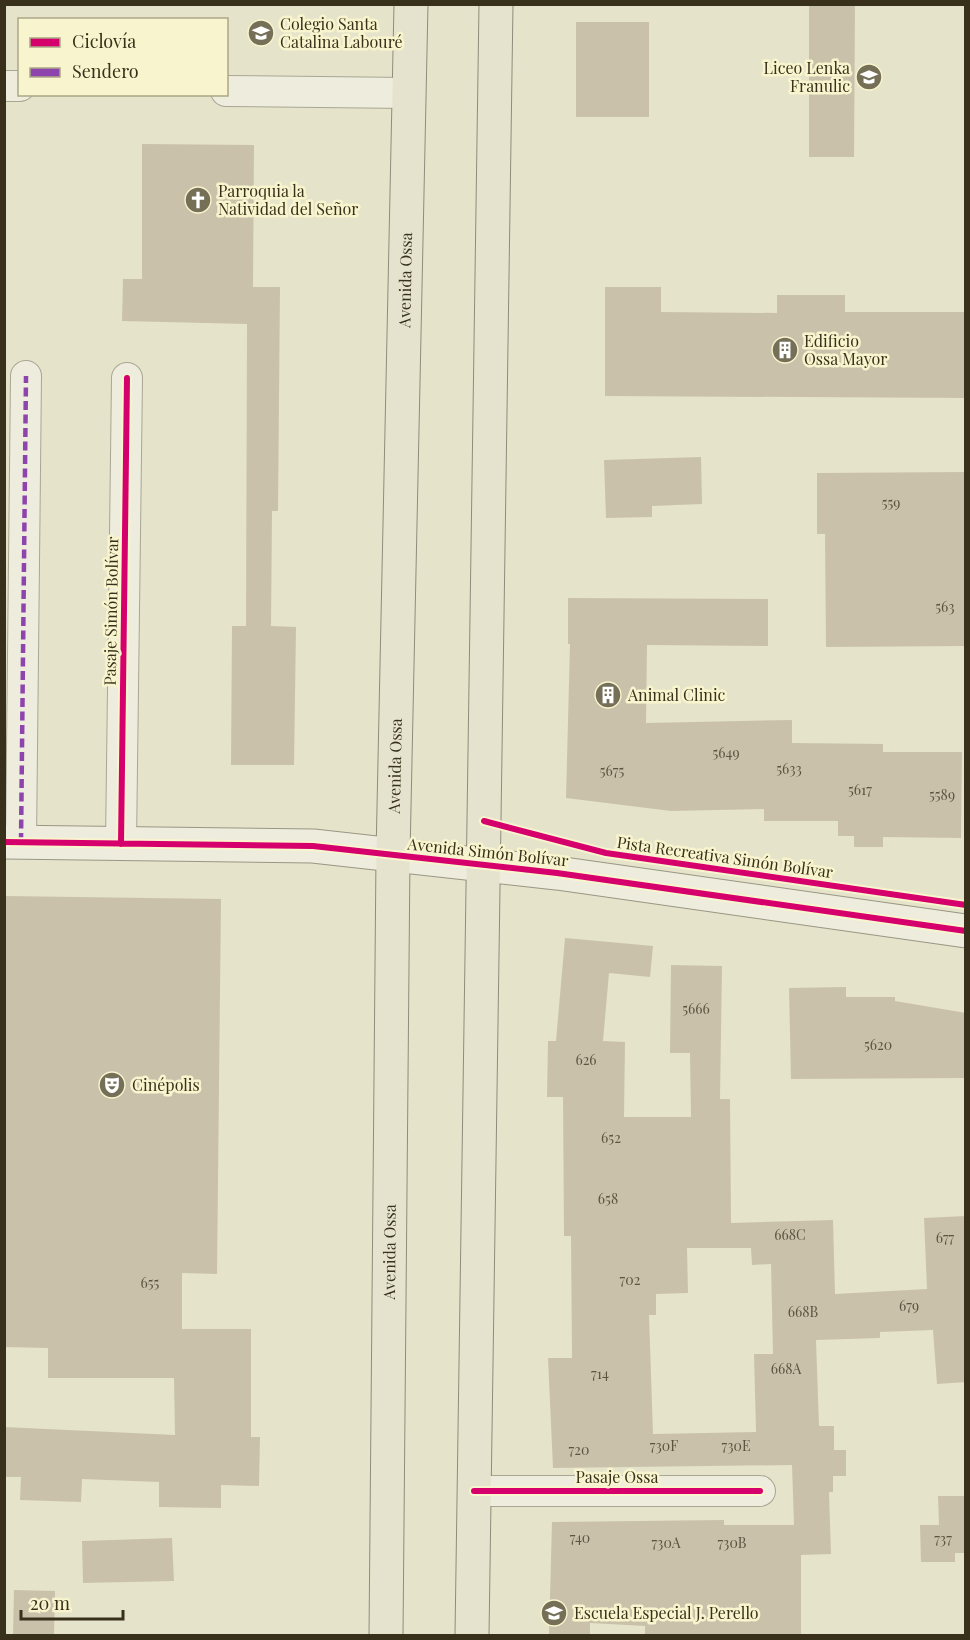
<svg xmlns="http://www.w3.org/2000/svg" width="970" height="1640" font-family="'Playfair Display',serif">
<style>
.building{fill:#cac1ab;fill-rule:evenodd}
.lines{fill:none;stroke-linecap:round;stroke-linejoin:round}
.street-casing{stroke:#aaa694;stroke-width:32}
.secondary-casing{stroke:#9a9684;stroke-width:35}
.primary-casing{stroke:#8f8c7a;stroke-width:35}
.street{stroke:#edecdd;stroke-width:30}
.secondary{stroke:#edecdd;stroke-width:33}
.primary{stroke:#e5e3cd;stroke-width:33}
.quiet{stroke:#8e44ad;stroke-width:4.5;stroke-dasharray:9 4.5;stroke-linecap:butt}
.cycleway-casing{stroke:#f8f5ce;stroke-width:10}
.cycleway{stroke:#d6006c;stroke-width:6}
.labels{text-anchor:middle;stroke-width:5;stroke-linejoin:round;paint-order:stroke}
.number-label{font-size:14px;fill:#5d543f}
.poi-label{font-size:16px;fill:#39301b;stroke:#f8f5ce;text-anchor:start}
.street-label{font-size:16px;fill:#39301b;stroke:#f8f5ce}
</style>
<rect width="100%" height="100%" fill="#e5e3ca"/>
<!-- building -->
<path class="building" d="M 809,4 L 855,4 L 854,157 L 809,157 Z
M 576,22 L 649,22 L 649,117 L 576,117 Z
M 142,144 L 254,145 L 253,287 L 280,287 L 278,511 L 272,511 L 271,626 L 296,627 L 294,765 L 231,765 L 232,626 L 246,626 L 247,324 L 122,321 L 123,279 L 142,279 Z
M 605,287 L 661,287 L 661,312 L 777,313 L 777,295 L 845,295 L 845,312 L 966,312 L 966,398 L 605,396 Z
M 701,457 L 702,504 L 652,506 L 652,517 L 606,518 L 604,460 Z
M 966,472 L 966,646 L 826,647 L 825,534 L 817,534 L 817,473 Z
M 568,598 L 768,599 L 768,646 L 647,645 L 646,723 L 792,720 L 792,743 L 883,744 L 883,752 L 962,752 L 961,838 L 883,837 L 883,847 L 854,847 L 854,836 L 838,836 L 838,821 L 764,821 L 764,809 L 671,811 L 566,798 L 570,644 L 568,644 Z
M 4,896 L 221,899 L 217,1274 L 182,1273 L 182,1329 L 251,1329 L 251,1437 L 260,1437 L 259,1486 L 221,1485 L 221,1508 L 159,1507 L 159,1482 L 82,1479 L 81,1502 L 20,1500 L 21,1477 L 4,1477 L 4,1427 L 175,1435 L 174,1378 L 48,1378 L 48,1348 L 4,1347 Z
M 565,938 L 653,946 L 650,977 L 609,973 L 603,1041 L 625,1042 L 624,1117 L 691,1117 L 690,1053 L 670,1053 L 671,965 L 722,966 L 720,1099 L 730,1099 L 731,1223 L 833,1220 L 835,1294 L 927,1289 L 924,1218 L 966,1216 L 966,1382 L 937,1384 L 933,1330 L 880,1332 L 880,1338 L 816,1340 L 819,1426 L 834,1426 L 834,1450 L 846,1450 L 846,1476 L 833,1476 L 833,1492 L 829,1492 L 831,1554 L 801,1555 L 801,1635 L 645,1635 L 645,1626 L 590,1623 L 590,1635 L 549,1635 L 552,1522 L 724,1520 L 724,1525 L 794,1525 L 792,1465 L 553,1468 L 548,1358 L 572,1358 L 571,1236 L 564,1236 L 563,1097 L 547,1097 L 548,1041 L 556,1041 ZM 687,1248 L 751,1248 L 752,1265 L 771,1264 L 773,1354 L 754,1354 L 756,1432 L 653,1434 L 649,1315 L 656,1315 L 656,1294 L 688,1293 Z
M 846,987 L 846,997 L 895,997 L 895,1001 L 966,1013 L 966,1078 L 791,1079 L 789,988 Z
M 938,1496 L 966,1496 L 966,1553 L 955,1553 L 955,1562 L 921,1562 L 920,1525 L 939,1525 Z
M 172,1538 L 174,1581 L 83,1583 L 82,1541 Z
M 14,1590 L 55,1591 L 54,1635 L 13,1635 Z"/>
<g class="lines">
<defs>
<path id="street" d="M 4,86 L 20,86
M 226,91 L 408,93
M 21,842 L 26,376
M 121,844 L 127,378
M 474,1491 L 760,1491"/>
<path id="secondary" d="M 4,842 L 313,846 L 557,873 L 966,931"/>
<g id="primary">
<path id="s1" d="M 386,1636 L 393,855 L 411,4"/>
<path d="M 472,1636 L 496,4"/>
</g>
</defs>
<!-- street casing -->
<use href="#street" class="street-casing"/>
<!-- secondary casing -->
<use href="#secondary" class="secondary-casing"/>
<!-- primary casing -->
<use href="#primary" class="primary-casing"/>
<!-- street -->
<use href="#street" class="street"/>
<!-- secondary -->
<use href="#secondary" class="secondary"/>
<!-- primary -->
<use href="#primary" class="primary"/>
<!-- quiet -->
<path class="quiet" d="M 21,842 L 26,376"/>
<defs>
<path id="cycleway" d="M 484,821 L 606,853 L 966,905
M 4,842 L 313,846 L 557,873 L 966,931
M 121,844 L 127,378
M 474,1491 L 760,1491"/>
</defs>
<!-- cycleway casing -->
<use href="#cycleway" class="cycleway-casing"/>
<!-- cycleway -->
<use href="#cycleway" class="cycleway"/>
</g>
<!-- icons -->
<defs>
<symbol id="school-disc" viewBox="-11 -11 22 22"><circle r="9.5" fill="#756f58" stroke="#f8f5ce"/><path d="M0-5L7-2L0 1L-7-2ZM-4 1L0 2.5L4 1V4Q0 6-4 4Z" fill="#fff"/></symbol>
<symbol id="church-disc" viewBox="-11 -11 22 22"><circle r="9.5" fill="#756f58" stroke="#f8f5ce"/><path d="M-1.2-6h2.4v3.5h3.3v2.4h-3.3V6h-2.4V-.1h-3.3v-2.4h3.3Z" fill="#fff"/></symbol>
<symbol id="building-disc" viewBox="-11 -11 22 22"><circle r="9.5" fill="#756f58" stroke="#f8f5ce"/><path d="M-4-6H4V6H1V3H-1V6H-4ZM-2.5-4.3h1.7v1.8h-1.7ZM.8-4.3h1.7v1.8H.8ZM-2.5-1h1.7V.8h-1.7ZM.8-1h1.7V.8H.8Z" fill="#fff"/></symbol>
<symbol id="theatre-disc" viewBox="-11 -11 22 22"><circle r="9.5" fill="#756f58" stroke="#f8f5ce"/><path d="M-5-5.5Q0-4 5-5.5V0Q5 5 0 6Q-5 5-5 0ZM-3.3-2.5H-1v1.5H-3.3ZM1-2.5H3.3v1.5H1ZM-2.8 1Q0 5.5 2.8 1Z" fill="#fff"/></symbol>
</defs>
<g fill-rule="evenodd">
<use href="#school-disc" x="246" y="18" width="30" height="30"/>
<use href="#school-disc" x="854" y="62" width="30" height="30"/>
<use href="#church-disc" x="183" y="185" width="30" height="30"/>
<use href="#building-disc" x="770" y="335" width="30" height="30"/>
<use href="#building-disc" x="593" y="680" width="30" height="30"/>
<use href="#theatre-disc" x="97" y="1070" width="30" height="30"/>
<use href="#school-disc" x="539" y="1598" width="30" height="30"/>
</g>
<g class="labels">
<!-- number labels -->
<g class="number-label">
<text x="891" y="508">559</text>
<text x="945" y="612">563</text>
<text x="726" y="758">5649</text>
<text x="789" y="774">5633</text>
<text x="612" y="776">5675</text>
<text x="860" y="795">5617</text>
<text x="942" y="800">5589</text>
<text x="696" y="1014">5666</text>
<text x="878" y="1050">5620</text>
<text x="586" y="1065">626</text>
<text x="611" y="1143">652</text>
<text x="608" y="1204">658</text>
<text x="790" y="1240">668C</text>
<text x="945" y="1243">677</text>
<text x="630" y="1285">702</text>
<text x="150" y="1288">655</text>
<text x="909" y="1311">679</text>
<text x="803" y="1317">668B</text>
<text x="786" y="1374">668A</text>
<text x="600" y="1379">714</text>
<text x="664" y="1451">730F</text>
<text x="736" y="1451">730E</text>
<text x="579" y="1455">720</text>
<text x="580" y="1543">740</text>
<text x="943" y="1544">737</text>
<text x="666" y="1548">730A</text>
<text x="732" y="1548">730B</text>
</g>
<!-- poi labels -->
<g class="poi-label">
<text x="280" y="30">Colegio Santa<tspan x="280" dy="18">Catalina Labouré</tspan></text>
<text x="850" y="74" text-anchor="end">Liceo Lenka<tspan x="850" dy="18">Franulic</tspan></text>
<text x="218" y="197">Parroquia la<tspan x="218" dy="18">Natividad del Señor</tspan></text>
<text x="804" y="347">Edificio<tspan x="804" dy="18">Ossa Mayor</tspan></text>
<text x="628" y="701">Animal Clinic</text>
<text x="132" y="1091">Cinépolis</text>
<text x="574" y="1619">Escuela Especial J. Perello</text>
</g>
<!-- street labels -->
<g class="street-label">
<text dy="6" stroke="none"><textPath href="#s1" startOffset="1356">Avenida Ossa</textPath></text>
<text transform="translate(111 611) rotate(-89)" y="6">Pasaje Simón Bolívar</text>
<text dy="6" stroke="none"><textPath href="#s1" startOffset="870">Avenida Ossa</textPath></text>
<text transform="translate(488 852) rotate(6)" y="6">Avenida Simón Bolívar</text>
<text transform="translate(725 857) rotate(8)" y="6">Pista Recreativa Simón Bolívar</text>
<text dy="6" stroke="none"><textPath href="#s1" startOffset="384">Avenida Ossa</textPath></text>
<text x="617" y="1483">Pasaje Ossa</text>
</g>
</g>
<!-- border -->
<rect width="970" height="1640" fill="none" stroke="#39301b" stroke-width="12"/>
<!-- legend -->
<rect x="18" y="18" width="210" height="78" fill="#f8f5ce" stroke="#aca686" stroke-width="1.5"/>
<rect x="30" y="38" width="30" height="9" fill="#d6006c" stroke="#aca686" stroke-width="1.5"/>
<text x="72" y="48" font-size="18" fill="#39301b">Ciclovía</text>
<rect x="30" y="68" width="30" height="9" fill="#8e44ad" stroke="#aca686" stroke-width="1.5"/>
<text x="72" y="78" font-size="18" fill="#39301b">Sendero</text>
<!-- scale -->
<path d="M21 1610v9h102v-9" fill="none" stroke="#39301b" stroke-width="3"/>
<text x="30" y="1610" font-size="18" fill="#39301b" stroke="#f8f5ce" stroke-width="4.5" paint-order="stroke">20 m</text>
</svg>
